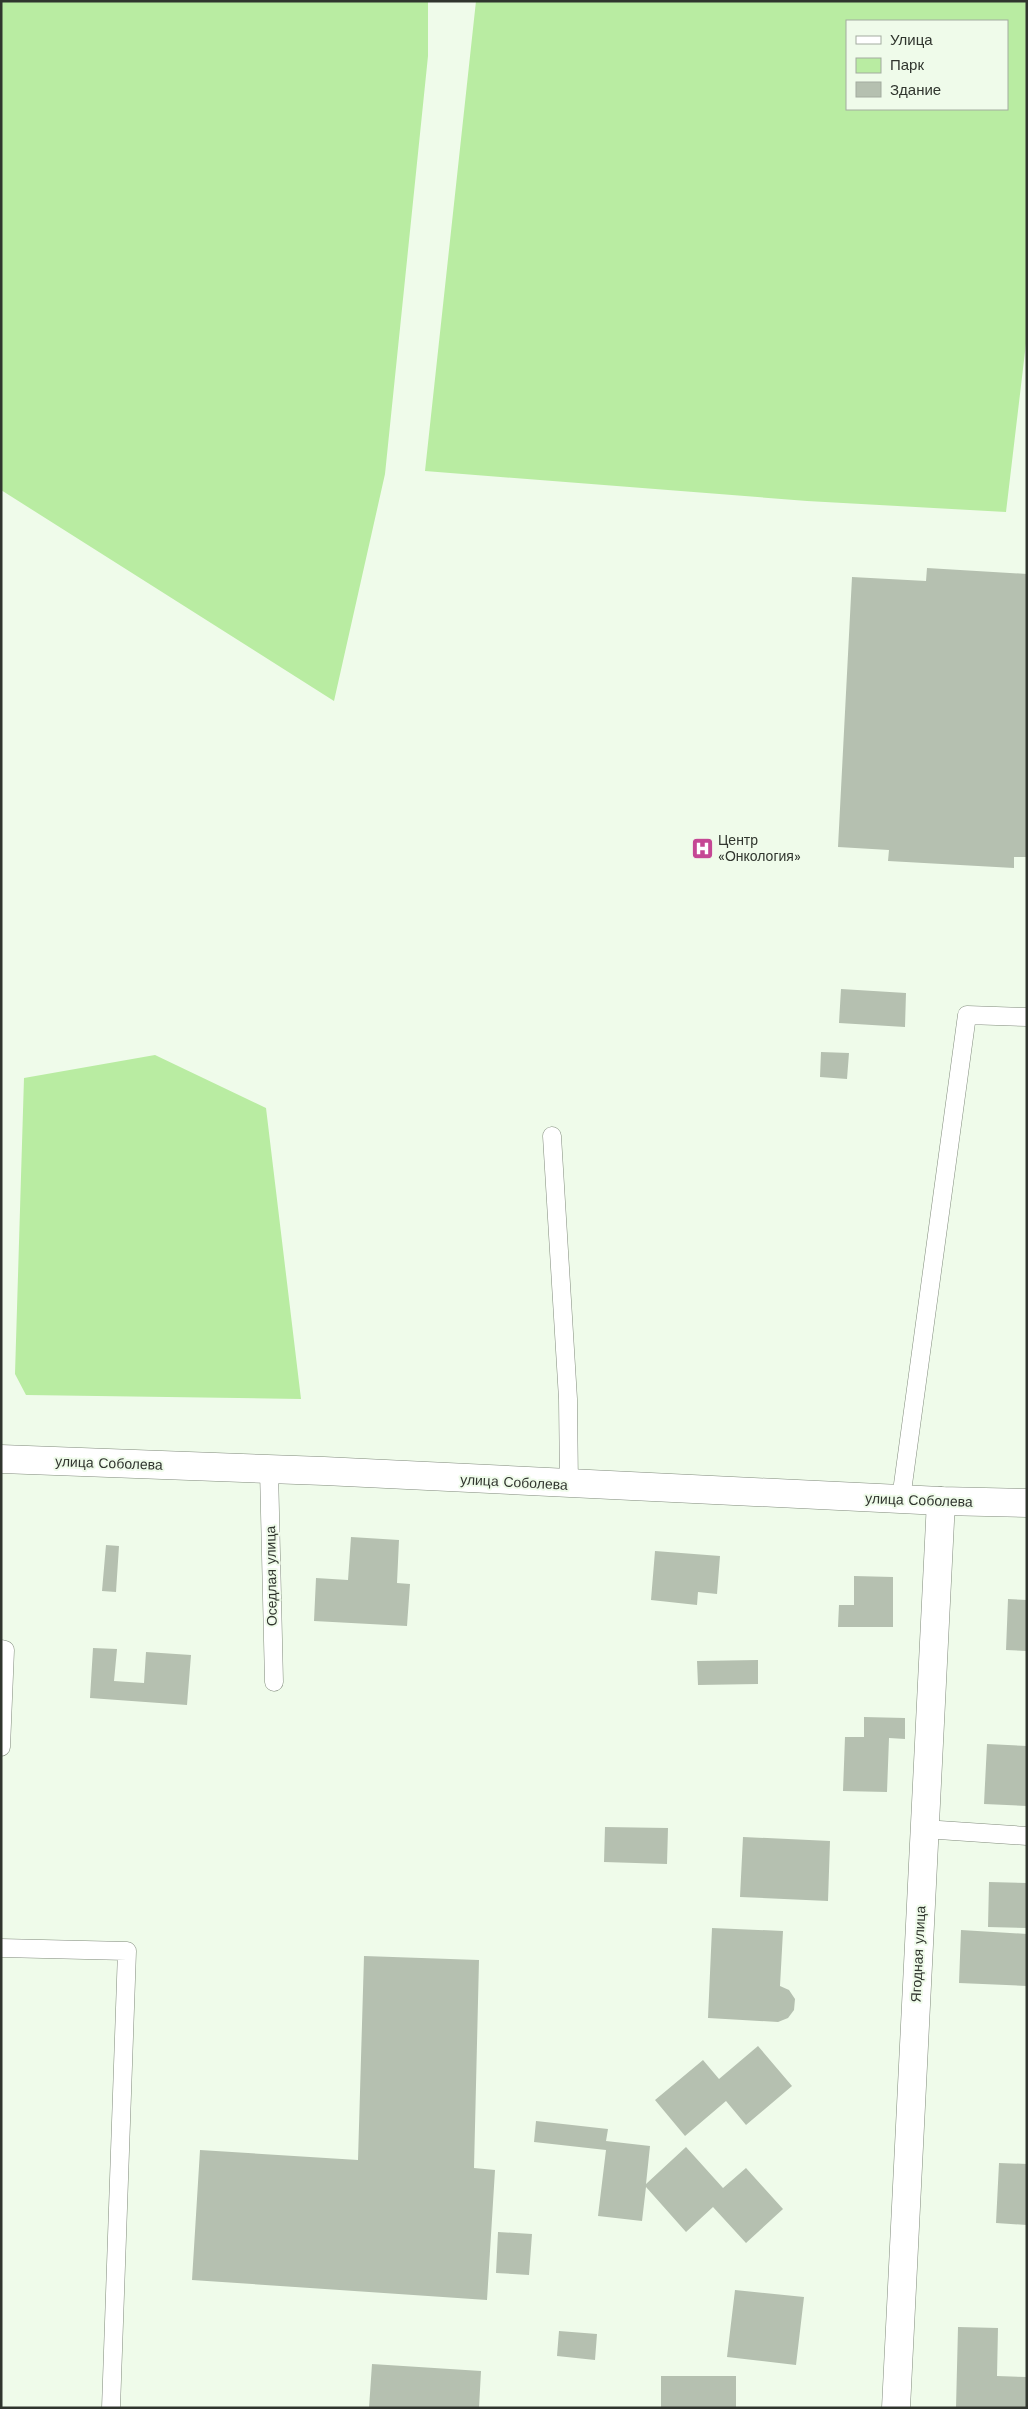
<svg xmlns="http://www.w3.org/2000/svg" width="1028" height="2409" font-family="'Work Sans',sans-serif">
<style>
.green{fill:#b9eca2;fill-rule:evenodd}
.building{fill:#b5c0b0}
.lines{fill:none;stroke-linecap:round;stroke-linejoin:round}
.service-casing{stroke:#818b7c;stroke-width:19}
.minor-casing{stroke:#818b7c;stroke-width:29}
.tertiary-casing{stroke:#818b7c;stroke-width:29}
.service{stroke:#fff;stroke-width:18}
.minor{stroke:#fff;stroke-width:28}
.tertiary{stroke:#fff;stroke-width:28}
.labels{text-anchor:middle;stroke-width:4;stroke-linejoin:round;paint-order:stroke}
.poi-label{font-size:14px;fill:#30352e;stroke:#effbea;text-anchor:start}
.street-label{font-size:14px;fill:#30352e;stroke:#effbea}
</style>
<rect width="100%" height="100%" fill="#effbea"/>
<!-- green -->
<path class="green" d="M 1,1 L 428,1 L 428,56 L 385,474 L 334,701 L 1,490 Z
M 476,1 L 1027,1 L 1027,335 L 1006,512 L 807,501 L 425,471 ZM 847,21 L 1007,21 L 1007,109 L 847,109 Z
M 155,1055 L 266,1108 L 301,1399 L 26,1395 L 15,1374 L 24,1078 Z"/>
<!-- building -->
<path class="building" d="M 927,568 L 1027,574 L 1027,857 L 1014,857 L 1014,868 L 888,861 L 889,850 L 838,847 L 852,577 L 926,581 Z
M 841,989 L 906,993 L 905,1027 L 839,1023 Z
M 821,1052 L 849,1053 L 847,1079 L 820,1077 Z
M 351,1537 L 399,1540 L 397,1583 L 410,1584 L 407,1626 L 314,1621 L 316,1578 L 348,1580 Z
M 106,1545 L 119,1546 L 116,1592 L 102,1591 Z
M 655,1551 L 720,1556 L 717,1594 L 698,1592 L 697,1605 L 651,1600 Z
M 854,1576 L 893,1577 L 893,1627 L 838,1627 L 839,1605 L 854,1605 Z
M 1008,1599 L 1027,1600 L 1027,1651 L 1006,1650 Z
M 93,1648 L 117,1649 L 114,1681 L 144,1683 L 146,1652 L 191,1655 L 187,1705 L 90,1698 Z
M 758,1660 L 758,1684 L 698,1685 L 697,1661 Z
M 864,1717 L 905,1718 L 905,1739 L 889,1738 L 887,1792 L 843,1791 L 845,1737 L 864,1737 Z
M 987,1744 L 1027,1746 L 1027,1806 L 984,1804 Z
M 605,1827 L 668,1828 L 667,1864 L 604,1862 Z
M 743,1837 L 830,1841 L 828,1901 L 740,1897 Z
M 989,1882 L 1027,1883 L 1027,1928 L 988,1927 Z
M 712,1928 L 783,1931 L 780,1986 L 789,1990 L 795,1999 L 794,2010 L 788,2018 L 778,2022 L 708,2018 Z
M 961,1930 L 1027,1934 L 1027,1986 L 959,1983 Z
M 364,1956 L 479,1960 L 474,2168 L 495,2170 L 487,2300 L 192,2280 L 200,2150 L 358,2160 Z
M 758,2046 L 792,2086 L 746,2125 L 726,2101 L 685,2136 L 655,2100 L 703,2060 L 719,2079 Z
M 536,2121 L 608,2129 L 606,2141 L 650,2146 L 646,2184 L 686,2147 L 723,2188 L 746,2168 L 783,2209 L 746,2243 L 713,2207 L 686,2232 L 646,2187 L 642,2221 L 598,2216 L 606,2150 L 534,2142 Z
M 999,2163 L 1027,2164 L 1027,2225 L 996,2223 Z
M 498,2232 L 532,2234 L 529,2275 L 496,2273 Z
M 735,2290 L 804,2297 L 796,2365 L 727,2357 Z
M 958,2327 L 998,2328 L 997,2376 L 1027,2377 L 1027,2408 L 956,2408 Z
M 559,2331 L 597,2334 L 595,2360 L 557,2356 Z
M 372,2364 L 481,2371 L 479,2408 L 369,2408 Z
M 661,2376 L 736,2376 L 736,2408 L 661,2408 Z"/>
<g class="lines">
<defs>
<path id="service" d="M 552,1136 L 568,1399 L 569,1485
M 269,1470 L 274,1682
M 901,1499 L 967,1015 L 1027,1017
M 1,1649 L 5,1650 L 1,1747
M 924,1829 L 1027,1836
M 1,1948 L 127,1951 L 111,2408"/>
<path id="minor" d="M 896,2408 L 941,1501"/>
<path id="tertiary" d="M 1,1459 L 324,1471 L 941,1501 L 1027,1503"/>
</defs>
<!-- service casing -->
<use href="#service" class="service-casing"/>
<!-- minor casing -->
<use href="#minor" class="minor-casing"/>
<!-- tertiary casing -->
<use href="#tertiary" class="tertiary-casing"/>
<!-- service -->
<use href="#service" class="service"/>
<!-- minor -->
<use href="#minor" class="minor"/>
<!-- tertiary -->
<use href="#tertiary" class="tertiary"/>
</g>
<!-- icons -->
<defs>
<symbol id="hospital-square" viewBox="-11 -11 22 22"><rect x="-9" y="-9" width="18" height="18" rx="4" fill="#c54794" stroke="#effbea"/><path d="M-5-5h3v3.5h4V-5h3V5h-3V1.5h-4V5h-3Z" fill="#fff"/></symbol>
</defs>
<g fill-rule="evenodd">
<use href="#hospital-square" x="690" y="836" width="25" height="25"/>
</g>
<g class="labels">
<!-- poi labels -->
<g class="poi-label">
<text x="718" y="845">Центр<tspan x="718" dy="16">«Онкология»</tspan></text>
</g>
<!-- street labels -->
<g class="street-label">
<text transform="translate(109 1463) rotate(2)" y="5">улица Соболева</text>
<text transform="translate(514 1482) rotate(3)" y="5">улица Соболева</text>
<text transform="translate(919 1500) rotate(2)" y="5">улица Соболева</text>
<text transform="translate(271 1576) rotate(-91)" y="5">Оседлая улица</text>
<text transform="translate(918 1954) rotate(-87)" y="5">Ягодная улица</text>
</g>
</g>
<!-- border -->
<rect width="1028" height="2409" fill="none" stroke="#30352e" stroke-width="5"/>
<!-- legend -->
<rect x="846" y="20" width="162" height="90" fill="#effbea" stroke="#a3ac9f"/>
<rect x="856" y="36" width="25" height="8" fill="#ffffff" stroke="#a3ac9f"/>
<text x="890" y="45" font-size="15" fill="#30352e">Улица</text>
<rect x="856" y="58" width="25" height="15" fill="#b9eca2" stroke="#a3ac9f"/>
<text x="890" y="70" font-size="15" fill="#30352e">Парк</text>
<rect x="856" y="82" width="25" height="15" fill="#b5c0b0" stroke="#a3ac9f"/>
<text x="890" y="95" font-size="15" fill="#30352e">Здание</text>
</svg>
